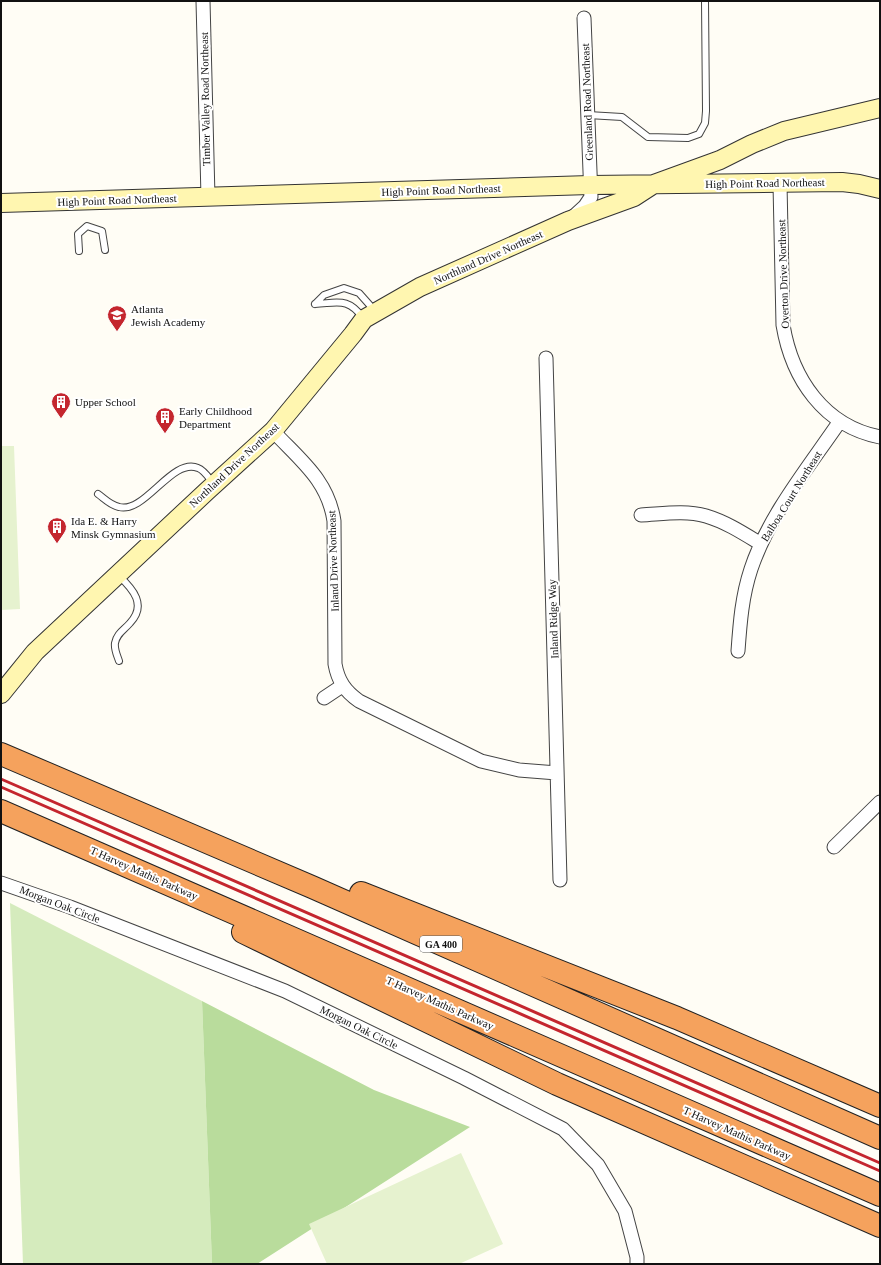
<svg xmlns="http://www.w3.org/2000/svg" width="881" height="1265" font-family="'Times New Roman',serif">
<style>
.green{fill:#d5ebbd}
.forest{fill:#b9dc9c}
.pitch{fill:#e6f2cf}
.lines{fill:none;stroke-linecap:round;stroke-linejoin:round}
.lane-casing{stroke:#444;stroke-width:8}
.street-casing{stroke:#444;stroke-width:15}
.secondary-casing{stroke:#333;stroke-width:20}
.highway-casing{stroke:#222;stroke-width:24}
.lane{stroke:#fff;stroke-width:6}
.street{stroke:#fff;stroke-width:13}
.secondary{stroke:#fff6b0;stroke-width:18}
.highway{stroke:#f5a25d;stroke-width:22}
.rail{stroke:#c4262e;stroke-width:3}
.labels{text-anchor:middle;stroke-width:4;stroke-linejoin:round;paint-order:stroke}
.shield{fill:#fff;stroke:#585858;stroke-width:1}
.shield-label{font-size:10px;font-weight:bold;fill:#111}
.street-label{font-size:11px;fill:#111;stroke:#fff}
.poi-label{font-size:11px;fill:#111;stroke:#fff;text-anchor:start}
</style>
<rect width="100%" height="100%" fill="#fffdf5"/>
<!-- green -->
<path class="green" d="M 10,903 L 202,1001 L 212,1264 L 23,1264 Z"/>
<!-- forest -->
<path class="forest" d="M 202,1001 L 374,1090 L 470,1127 L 257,1264 L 212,1264 Z"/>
<!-- pitch -->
<path class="pitch" d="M 1,446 L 14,446 L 20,609 L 1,610 Z
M 461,1153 L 503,1244 L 459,1264 L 327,1264 L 309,1224 Z"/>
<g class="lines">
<defs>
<path id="lane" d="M 588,115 L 622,117 L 648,137 L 688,138 L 699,134 L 705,123 L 706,111 L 705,1
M 79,251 L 78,234 L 87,226 L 102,231 L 105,250
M 315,304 L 324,295 L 344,288 L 359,293 L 375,311
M 315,304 C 338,303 348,297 363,318
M 98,494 C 105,499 110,505 119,507 C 145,514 172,457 198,468 C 204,470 209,478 213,483
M 119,661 C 117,655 114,649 115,643 C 117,633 124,630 130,623 C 147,605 133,589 119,576"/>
<path id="street" d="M 203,1 L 208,197
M 780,184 L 783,325 C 792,379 824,426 880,437
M 573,217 L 585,206 L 591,197 L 584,18
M 546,358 L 560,880
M 273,431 C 300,460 328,480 334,521 L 335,664 C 338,681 345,691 359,701 L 481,761 L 519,770 L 557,773
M 641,515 C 662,514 685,510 706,516 C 726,522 743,533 761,544
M 738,651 C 740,623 742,596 751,569 C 769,515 808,468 840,421
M 324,698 L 342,686
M 834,847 L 880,802
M 1,883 L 70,907 L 285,991 L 464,1078 L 563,1129 L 598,1165 L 625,1211 L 637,1257 L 637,1264"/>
<path id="secondary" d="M 1,203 L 590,185 L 842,182 L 859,184 L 880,189
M 1,694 L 35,652 L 207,491 L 273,431 L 353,334 L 364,319 L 420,287 L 568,221 L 634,197 L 654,184 L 720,160 L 752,144 L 784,131 L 880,108"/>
<path id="highway" d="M 1,754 L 312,887 L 880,1138
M 1,811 L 880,1195
M 361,893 L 677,1018 L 880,1106
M 243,932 L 557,1084 L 880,1226"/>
</defs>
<!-- lane casing -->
<use href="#lane" class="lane-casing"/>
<!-- street casing -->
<use href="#street" class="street-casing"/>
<!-- secondary casing -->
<use href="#secondary" class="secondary-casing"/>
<!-- highway casing -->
<use href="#highway" class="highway-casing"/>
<!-- lane -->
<use href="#lane" class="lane"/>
<!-- street -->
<use href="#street" class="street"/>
<!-- secondary -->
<use href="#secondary" class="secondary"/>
<!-- highway -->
<use href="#highway" class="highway"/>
<!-- rail -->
<path class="rail" d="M 1,779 L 880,1163
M 1,787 L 880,1171"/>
</g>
<!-- icons -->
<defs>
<symbol id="school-pin" viewBox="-11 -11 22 30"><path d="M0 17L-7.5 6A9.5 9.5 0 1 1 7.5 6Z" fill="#c4262e" stroke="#fff"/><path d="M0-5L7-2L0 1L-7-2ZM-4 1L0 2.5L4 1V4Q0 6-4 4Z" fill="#fff"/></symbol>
<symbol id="building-pin" viewBox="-11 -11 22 30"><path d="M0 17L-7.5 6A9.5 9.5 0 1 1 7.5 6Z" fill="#c4262e" stroke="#fff"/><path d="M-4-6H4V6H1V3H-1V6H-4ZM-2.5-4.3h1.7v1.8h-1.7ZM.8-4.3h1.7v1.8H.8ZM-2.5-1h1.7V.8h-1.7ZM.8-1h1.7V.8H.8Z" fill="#fff"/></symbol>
</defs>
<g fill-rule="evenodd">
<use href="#school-pin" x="106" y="304" width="22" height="30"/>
<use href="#building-pin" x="50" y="391" width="22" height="30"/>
<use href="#building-pin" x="154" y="406" width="22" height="30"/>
<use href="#building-pin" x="46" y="516" width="22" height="30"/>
</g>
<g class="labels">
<!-- shield labels -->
<rect class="shield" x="420" y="936" width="42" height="16" rx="3"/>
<g class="shield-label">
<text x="441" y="948">GA 400</text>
</g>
<!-- street labels -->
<g class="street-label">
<text transform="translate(205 99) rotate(-91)" y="4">Timber Valley Road Northeast</text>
<text transform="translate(587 102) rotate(-92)" y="4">Greenland Road Northeast</text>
<text transform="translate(765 183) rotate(-1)" y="4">High Point Road Northeast</text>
<text transform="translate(441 190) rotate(-2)" y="4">High Point Road Northeast</text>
<text transform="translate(117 200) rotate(-2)" y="4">High Point Road Northeast</text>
<text transform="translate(488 257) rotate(-24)" y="4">Northland Drive Northeast</text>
<text transform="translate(783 274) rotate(-92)" y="4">Overton Drive Northeast</text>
<text transform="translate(234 465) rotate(-43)" y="4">Northland Drive Northeast</text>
<text transform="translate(791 496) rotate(-58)" y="4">Balboa Court Northeast</text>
<text transform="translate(333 561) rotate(-92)" y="4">Inland Drive Northeast</text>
<text transform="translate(553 619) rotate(-92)" y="4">Inland Ridge Way</text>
<text transform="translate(144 873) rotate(24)" y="4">T Harvey Mathis Parkway</text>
<text transform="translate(60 904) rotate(21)" y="4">Morgan Oak Circle</text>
<text transform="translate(440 1003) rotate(24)" y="4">T Harvey Mathis Parkway</text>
<text transform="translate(359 1027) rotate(26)" y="4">Morgan Oak Circle</text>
<text transform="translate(737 1133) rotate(24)" y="4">T Harvey Mathis Parkway</text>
</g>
<!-- poi labels -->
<g class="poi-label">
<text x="131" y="313">Atlanta<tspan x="131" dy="13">Jewish Academy</tspan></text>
<text x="75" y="406">Upper School</text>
<text x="179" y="415">Early Childhood<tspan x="179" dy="13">Department</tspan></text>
<text x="71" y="525">Ida E. &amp; Harry<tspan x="71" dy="13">Minsk Gymnasium</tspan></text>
</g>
</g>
<!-- border -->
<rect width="881" height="1265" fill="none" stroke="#111111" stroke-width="4"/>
</svg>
